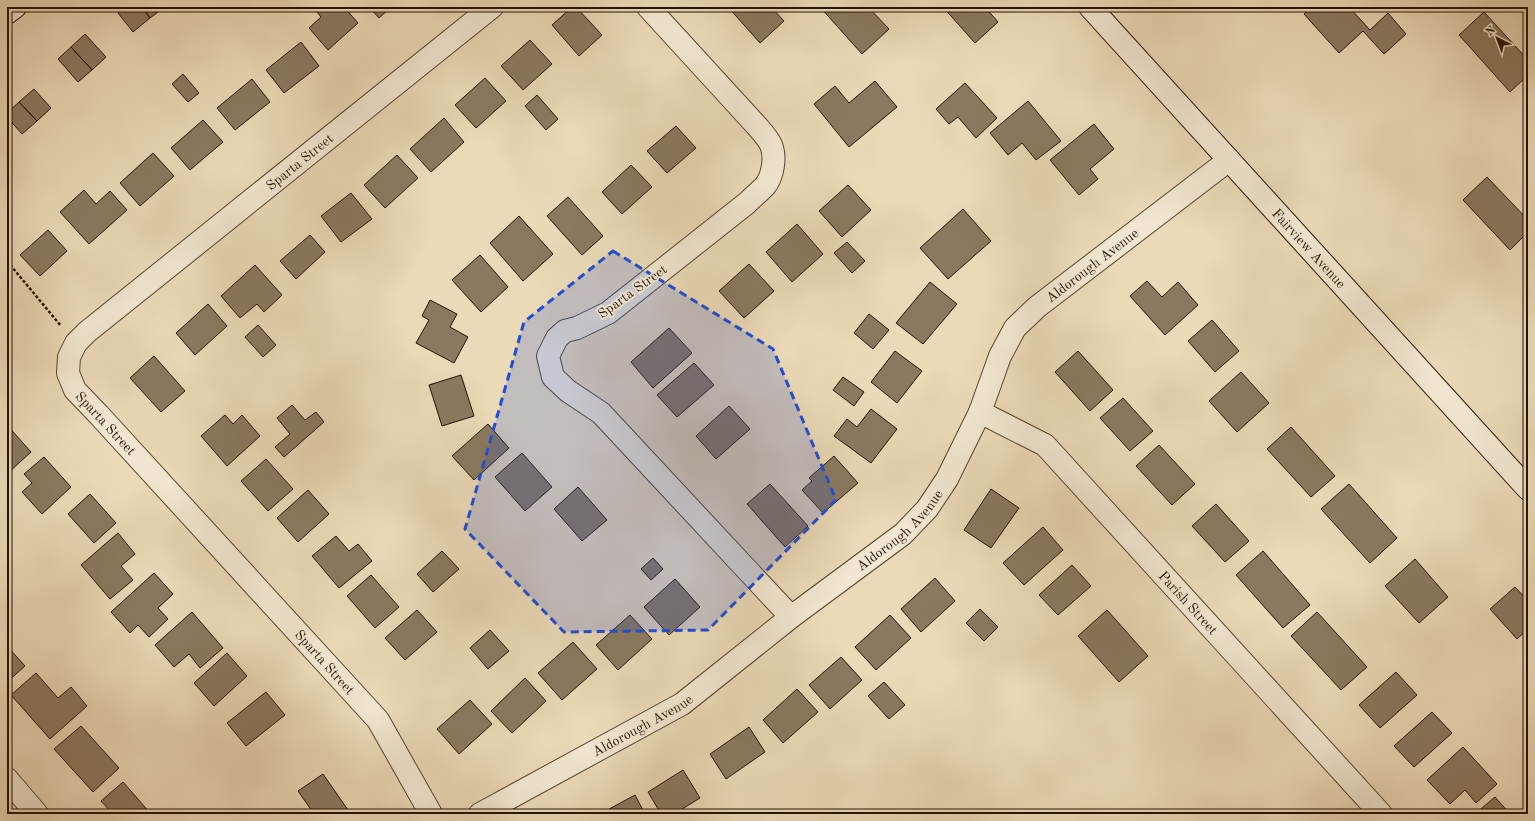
<svg xmlns="http://www.w3.org/2000/svg" width="1535" height="821" font-family="'Old Standard TT',serif">
<style>
.building{fill:#8b795f;stroke:#241200}
.lines{fill:none;stroke-linecap:round;stroke-linejoin:round}
.street-casing{stroke:#56442e;stroke-width:24}
.secondary-casing{stroke:#241200;stroke-width:24}
.path{stroke:#241200;stroke-width:2.5;stroke-dasharray:3 2;stroke-linecap:butt}
.street{stroke:#f2e6d0;stroke-width:22}
.secondary{stroke:#f2e6d0;stroke-width:22}
.marked{fill:#1d4ed8;fill-opacity:0.2;stroke:#1d4ed8;stroke-width:3;stroke-dasharray:8 5;stroke-linejoin:round}
.labels{text-anchor:middle;stroke-width:3.5;stroke-linejoin:round;paint-order:stroke}
.street-label{font-size:14px;fill:#241200;stroke:#f2e6d0}
</style>
<rect width="100%" height="100%" fill="#ebd9b7"/>
<filter id="stains"><feTurbulence type="fractalNoise" baseFrequency=".005" numOctaves="4"/><feColorMatrix values="0 0 0 0 .2 0 0 0 0 .09 0 0 0 0 .02 0 0 0 .5 -.17"/></filter>
<radialGradient id="worn" r=".72"><stop offset=".6" stop-color="#630" stop-opacity="0"/><stop offset="1" stop-color="#630" stop-opacity=".3"/></radialGradient>
<!-- building -->
<path class="building" d="M 125,7 L 142,7 L 150,18 L 133,32 L 118,13 Z
M 142,7 L 165,7 L 150,18 Z
M 313,7 L 344,7 L 358,23 L 328,50 L 309,28 L 321,17 Z
M 369,7 L 391,7 L 379,18 Z
M 572,7 L 576,7 L 602,35 L 579,56 L 552,25 Z
M 728,7 L 771,7 L 784,21 L 760,43 Z
M 820,7 L 868,7 L 889,29 L 862,54 Z
M 943,7 L 985,7 L 998,22 L 975,43 Z
M 1312,7 L 1349,7 L 1370,30 L 1388,13 L 1406,34 L 1384,54 L 1363,31 L 1339,53 L 1304,14 Z
M 1484,12 L 1528,60 L 1528,75 L 1510,92 L 1459,35 Z
M 85,34 L 106,57 L 92,70 L 71,47 Z
M 530,40 L 552,64 L 523,90 L 501,66 Z
M 301,42 L 319,66 L 284,93 L 266,70 Z
M 71,47 L 92,70 L 78,82 L 58,59 Z
M 183,74 L 199,93 L 188,102 L 172,84 Z
M 485,78 L 506,101 L 476,128 L 455,105 Z
M 252,79 L 270,102 L 235,130 L 217,108 Z
M 875,81 L 897,107 L 849,147 L 814,104 L 835,86 L 849,103 Z
M 965,83 L 997,118 L 976,138 L 958,117 L 949,124 L 936,109 Z
M 34,89 L 51,108 L 37,121 L 19,102 Z
M 537,95 L 558,119 L 546,130 L 525,106 Z
M 1028,101 L 1061,141 L 1036,160 L 1022,143 L 1008,155 L 990,133 Z
M 19,102 L 37,121 L 22,134 L 7,117 L 7,113 Z
M 444,118 L 464,142 L 431,172 L 410,149 Z
M 203,120 L 223,142 L 190,170 L 171,148 Z
M 1094,124 L 1114,149 L 1090,169 L 1098,179 L 1079,195 L 1050,160 Z
M 676,126 L 696,148 L 667,173 L 647,151 Z
M 153,153 L 174,176 L 140,206 L 120,183 Z
M 397,155 L 418,178 L 385,208 L 364,185 Z
M 631,165 L 652,187 L 622,214 L 602,192 Z
M 1487,177 L 1528,220 L 1528,232 L 1510,250 L 1463,200 Z
M 848,185 L 871,210 L 842,237 L 819,211 Z
M 84,190 L 96,204 L 110,191 L 127,210 L 89,244 L 60,212 Z
M 351,193 L 372,219 L 341,242 L 321,216 Z
M 568,197 L 603,236 L 582,255 L 547,216 Z
M 963,209 L 991,241 L 948,279 L 920,248 Z
M 519,216 L 553,254 L 523,281 L 490,243 Z
M 797,224 L 823,254 L 792,282 L 766,252 Z
M 48,230 L 67,251 L 40,276 L 20,255 Z
M 310,235 L 325,252 L 296,279 L 280,261 Z
M 847,242 L 865,261 L 852,273 L 834,253 Z
M 480,255 L 508,287 L 481,312 L 452,280 Z
M 749,264 L 774,291 L 744,318 L 719,291 Z
M 255,265 L 282,295 L 264,312 L 257,304 L 240,318 L 221,296 Z
M 1147,281 L 1162,297 L 1178,282 L 1198,305 L 1165,335 L 1130,296 Z
M 930,282 L 957,304 L 923,344 L 896,323 Z
M 430,300 L 457,314 L 450,327 L 468,337 L 454,363 L 416,343 L 429,320 L 422,316 Z
M 208,304 L 227,326 L 195,355 L 176,333 Z
M 869,314 L 889,330 L 873,349 L 854,333 Z
M 1212,320 L 1239,351 L 1215,372 L 1188,341 Z
M 258,325 L 276,345 L 263,357 L 245,337 Z
M 669,328 L 692,353 L 653,388 L 631,362 Z
M 895,351 L 922,371 L 897,403 L 871,382 Z
M 1078,351 L 1113,390 L 1090,411 L 1055,372 Z
M 154,356 L 185,391 L 161,412 L 130,378 Z
M 694,363 L 714,385 L 677,417 L 657,395 Z
M 1241,372 L 1269,403 L 1237,432 L 1209,401 Z
M 461,375 L 474,416 L 442,426 L 429,385 Z
M 843,377 L 864,392 L 854,406 L 833,390 Z
M 1123,398 L 1153,431 L 1130,451 L 1100,418 Z
M 292,405 L 305,420 L 316,412 L 324,422 L 284,457 L 275,447 L 290,434 L 277,418 Z
M 729,406 L 750,429 L 716,459 L 696,436 Z
M 871,409 L 897,429 L 871,463 L 834,436 L 847,419 L 857,427 Z
M 225,415 L 233,424 L 242,415 L 260,436 L 227,466 L 201,436 Z
M 488,424 L 509,448 L 474,480 L 452,456 Z
M 7,425 L 31,452 L 8,473 L 7,472 Z
M 1291,427 L 1335,476 L 1311,497 L 1267,449 Z
M 1159,445 L 1195,484 L 1172,505 L 1136,466 Z
M 522,453 L 552,487 L 525,511 L 495,477 Z
M 834,456 L 858,483 L 823,513 L 802,490 L 812,481 L 809,478 Z
M 44,457 L 71,487 L 42,514 L 22,492 L 32,483 L 24,474 Z
M 266,459 L 293,489 L 268,511 L 241,481 Z
M 770,484 L 808,526 L 785,547 L 747,504 Z
M 1349,484 L 1397,538 L 1370,563 L 1321,509 Z
M 578,487 L 607,520 L 582,541 L 554,509 Z
M 991,489 L 1019,508 L 991,548 L 964,530 Z
M 308,490 L 329,514 L 298,542 L 277,518 Z
M 90,494 L 116,523 L 94,543 L 68,514 Z
M 1216,504 L 1249,541 L 1225,562 L 1192,526 Z
M 1043,527 L 1063,550 L 1024,585 L 1003,563 Z
M 118,533 L 135,554 L 121,566 L 133,580 L 110,599 L 81,565 Z
M 336,536 L 349,551 L 358,544 L 372,561 L 339,588 L 312,556 Z
M 442,551 L 459,569 L 433,592 L 417,574 Z
M 1263,551 L 1310,605 L 1283,628 L 1236,575 Z
M 653,558 L 663,569 L 651,580 L 641,569 Z
M 1415,559 L 1448,597 L 1419,623 L 1385,586 Z
M 1072,565 L 1091,586 L 1058,615 L 1039,595 Z
M 154,573 L 173,594 L 158,608 L 168,619 L 149,637 L 138,625 L 130,633 L 111,612 Z
M 371,575 L 399,607 L 375,628 L 347,596 Z
M 935,578 L 955,601 L 921,632 L 901,609 Z
M 675,579 L 700,607 L 669,635 L 644,607 Z
M 1515,587 L 1528,601 L 1528,629 L 1517,639 L 1490,609 Z
M 980,609 L 998,627 L 984,641 L 966,623 Z
M 417,610 L 437,632 L 405,660 L 385,638 Z
M 1107,610 L 1148,656 L 1119,682 L 1078,636 Z
M 192,612 L 223,648 L 200,668 L 189,654 L 174,667 L 155,645 Z
M 1317,612 L 1367,667 L 1341,690 L 1291,636 Z
M 630,615 L 652,639 L 618,670 L 596,645 Z
M 890,615 L 911,638 L 876,670 L 855,647 Z
M 490,630 L 509,651 L 488,669 L 470,648 Z
M 573,642 L 597,669 L 562,700 L 538,673 Z
M 7,646 L 25,666 L 7,682 Z
M 227,653 L 247,676 L 214,706 L 194,683 Z
M 841,657 L 862,680 L 830,709 L 809,685 Z
M 1396,672 L 1417,695 L 1380,728 L 1359,705 Z
M 36,673 L 58,698 L 71,687 L 87,706 L 50,739 L 11,695 Z
M 525,678 L 546,701 L 512,733 L 491,711 Z
M 884,682 L 905,705 L 889,719 L 868,696 Z
M 797,689 L 818,712 L 783,743 L 763,720 Z
M 266,692 L 285,715 L 246,746 L 227,723 Z
M 470,700 L 492,724 L 459,754 L 437,729 Z
M 1432,712 L 1452,733 L 1414,767 L 1394,746 Z
M 81,726 L 119,768 L 93,792 L 54,749 Z
M 749,727 L 765,752 L 726,779 L 710,754 Z
M 1463,747 L 1497,784 L 1476,803 L 1465,790 L 1450,804 L 1427,780 Z
M 683,770 L 700,798 L 674,814 L 661,814 L 648,792 Z
M 323,774 L 348,810 L 342,814 L 314,814 L 298,791 Z
M 123,782 L 151,814 L 113,814 L 101,801 Z
M 635,795 L 645,814 L 600,814 Z
M 1495,797 L 1510,814 L 1475,814 Z"/>
<g class="lines">
<defs>
<g id="street">
<path d="M 648,7 L 756,125 C 761,131 768,138 771,145 C 776,157 773,176 765,186 C 759,192 752,198 747,203 L 608,313 L 577,328 L 565,331 L 557,338 L 548,356 L 553,377 L 568,391 L 601,413 L 791,617"/>
<path id="s1" d="M 980,412 L 1045,445 L 1381,814"/>
<path d="M 7,779 L 37,814"/>
<path id="s2" d="M 431,814 L 378,720 L 99,415 L 75,390 L 68,373 L 69,357 L 76,343 L 87,332 L 492,7"/>
<path id="s3" d="M 480,814 L 682,704 L 791,617 L 903,534 L 927,509 L 947,479 L 980,412 L 1000,356 L 1015,328 L 1037,307 L 1229,160"/>
</g>
<g id="secondary">
<path id="s4" d="M 1090,7 L 1528,489"/>
<path d="M 7,13 L 15,7"/>
</g>
</defs>
<!-- street casing -->
<use href="#street" class="street-casing"/>
<!-- secondary casing -->
<use href="#secondary" class="secondary-casing"/>
<!-- path -->
<path class="path" d="M 7,261 L 61,326"/>
<!-- street -->
<use href="#street" class="street"/>
<!-- secondary -->
<use href="#secondary" class="secondary"/>
</g>
<!-- marked area -->
<path class="marked" d="M 613,251 L 773,349 L 836,500 L 708,630 L 564,632 L 465,529 L 524,322 Z"/>
<g class="labels">
<!-- street labels -->
<g class="street-label">
<text dy="5" stroke="none"><textPath href="#s2" startOffset="894">Sparta Street</textPath></text>
<text dy="5" stroke="none"><textPath href="#s4" startOffset="326">Fairview Avenue</textPath></text>
<text dy="5" stroke="none"><textPath href="#s3" startOffset="845">Aldorough Avenue</textPath></text>
<text transform="translate(632 291) rotate(-36)" y="5">Sparta Street</text>
<text transform="translate(106 423) rotate(47)" y="5">Sparta Street</text>
<text dy="5" stroke="none"><textPath href="#s3" startOffset="509">Aldorough Avenue</textPath></text>
<text dy="5" stroke="none"><textPath href="#s1" startOffset="286">Parish Street</textPath></text>
<text transform="translate(325 662) rotate(48)" y="5">Sparta Street</text>
<text dy="5" stroke="none"><textPath href="#s3" startOffset="185">Aldorough Avenue</textPath></text>
</g>
</g>
<!-- margin -->
<rect width="1535" height="821" fill="none" stroke="#ebd9b7" stroke-width="24"/>
<rect x="8" y="8" width="1519" height="805" fill="none" stroke="#241200" stroke-width="2"/>
<rect x="12" y="12" width="1511" height="797" fill="none" stroke="#241200"/>
<!-- north arrow -->
<g transform="translate(1497 38) rotate(318)" stroke="#f2e6d0" stroke-width="3" paint-order="stroke">
<path d="M0-3L7 15L0 10L-7 15Z" fill="#241200"/>
<text y="-6" font-size="11" font-weight="bold" text-anchor="middle" fill="#241200">N</text>
</g>
<rect width="100%" height="100%" filter="url(#stains)"/>
<rect width="100%" height="100%" fill="url(#worn)"/>
</svg>
